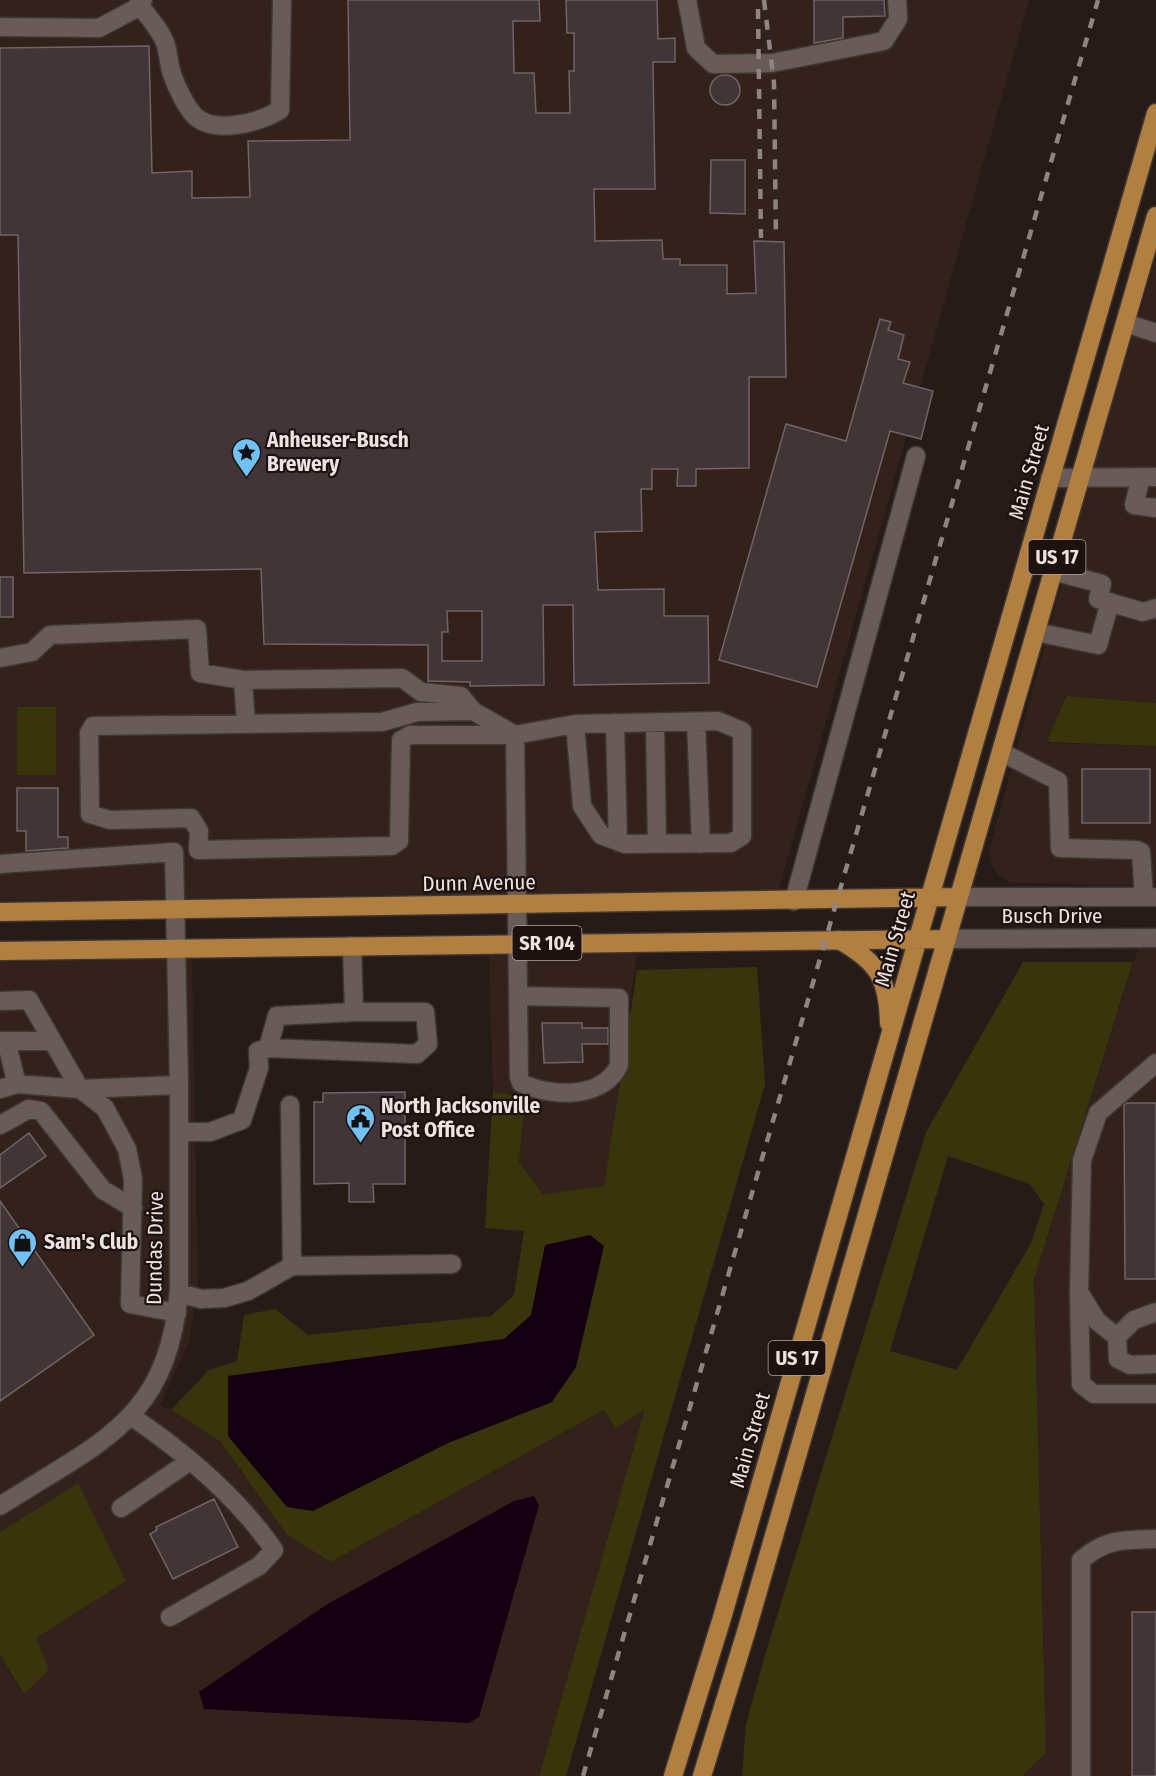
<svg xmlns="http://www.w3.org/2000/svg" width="1156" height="1776" font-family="'Fira Sans Condensed',sans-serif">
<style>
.built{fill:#33211b}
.green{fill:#38350d;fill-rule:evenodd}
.water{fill:#150011}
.building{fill:#423537;stroke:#726365;stroke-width:1.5;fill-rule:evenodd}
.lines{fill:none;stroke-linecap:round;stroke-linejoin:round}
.minor-casing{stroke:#403735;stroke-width:21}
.major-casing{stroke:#403735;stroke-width:21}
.minor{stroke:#695b57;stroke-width:18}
.major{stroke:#b18040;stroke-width:18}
.rail{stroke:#8e8481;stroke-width:4.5;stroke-dasharray:10 10;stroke-linecap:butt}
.labels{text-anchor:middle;stroke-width:4.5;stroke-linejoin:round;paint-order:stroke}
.shield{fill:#1d120f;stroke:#afa5a3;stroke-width:1.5}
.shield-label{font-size:20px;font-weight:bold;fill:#ede4e2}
.poi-label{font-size:21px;font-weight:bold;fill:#ede4e2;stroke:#1d120f;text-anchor:start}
.street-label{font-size:21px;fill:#ede4e2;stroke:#1d120f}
</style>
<rect width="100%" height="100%" fill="#271b17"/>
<!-- built -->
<path class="built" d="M 0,0 L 1029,0 L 779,889 L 0,901 Z
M 1156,258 L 1156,703 L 1066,696 L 1047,743 L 1156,746 L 1156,885 L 1011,883 L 1000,877 L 993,868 L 989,851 L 1088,486 Z
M 1138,948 L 1156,948 L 1156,1776 L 1022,1776 L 1046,1753 L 1034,1278 Z
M 637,954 L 605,1186 L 543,1194 L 519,1163 L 525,1098 L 493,1092 L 489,955 Z
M 192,959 L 198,1291 L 188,1345 L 160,1406 L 171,1410 L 220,1441 L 287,1535 L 331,1562 L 605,1410 L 616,1428 L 646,1408 L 539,1776 L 0,1776 L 0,1655 L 23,1694 L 36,1638 L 78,1483 L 0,1532 L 0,962 Z"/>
<!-- green -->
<path class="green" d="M 1066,696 L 1156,703 L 1156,746 L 1047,742 Z
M 17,707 L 56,707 L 56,775 L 17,775 Z
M 1023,962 L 1133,962 L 1034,1279 L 1046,1753 L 1022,1776 L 742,1776 L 746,1724 L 765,1655 L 926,1132 ZM 948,1156 L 1030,1184 L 1044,1204 L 1031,1243 L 957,1370 L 890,1351 Z
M 757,967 L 765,1084 L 566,1776 L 539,1776 L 645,1409 L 616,1428 L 604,1410 L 331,1562 L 287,1535 L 220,1441 L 171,1410 L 209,1370 L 237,1361 L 244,1315 L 275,1309 L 308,1335 L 491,1316 L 514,1295 L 524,1231 L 485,1228 L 493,1092 L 525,1098 L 519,1163 L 543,1194 L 604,1186 L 637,970 ZM 546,1245 L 552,1402 L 448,1443 L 228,1436 L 229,1376 L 504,1339 L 531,1315 Z
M 78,1483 L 126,1581 L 36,1638 L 49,1670 L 24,1694 L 0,1655 L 0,1532 Z"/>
<!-- water -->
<path class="water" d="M 590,1235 L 604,1246 L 576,1367 L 552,1402 L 448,1443 L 313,1511 L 287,1507 L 228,1436 L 228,1376 L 504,1339 L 531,1315 L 545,1245 Z
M 534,1496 L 539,1505 L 479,1717 L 469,1723 L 204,1709 L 199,1692 L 326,1605 L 514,1501 Z"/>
<!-- building -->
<path class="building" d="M 348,0 L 539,0 L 540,21 L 513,21 L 514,73 L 534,73 L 536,113 L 570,113 L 569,71 L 574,71 L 574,33 L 567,33 L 566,0 L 657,0 L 658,39 L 675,38 L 675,62 L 653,62 L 655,189 L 594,189 L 595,241 L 662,240 L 663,259 L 680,259 L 680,265 L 727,265 L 727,294 L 756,293 L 754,241 L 784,242 L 786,377 L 749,377 L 749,468 L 696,469 L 696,486 L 677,486 L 678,469 L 652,469 L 652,489 L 641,489 L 642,531 L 595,532 L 598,590 L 664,589 L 664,616 L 708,616 L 709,683 L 574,685 L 573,605 L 543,605 L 544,685 L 470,686 L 470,682 L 428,681 L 428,645 L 264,644 L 261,569 L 24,573 L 18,235 L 0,235 L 0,48 L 149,46 L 152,173 L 192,171 L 192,198 L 250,197 L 248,141 L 350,140 ZM 447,611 L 482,611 L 482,661 L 442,661 L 442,632 L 448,632 Z
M 814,0 L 884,0 L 885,16 L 843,17 L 843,38 L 814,43 Z
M710 90a15 15 0 1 1 30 0a15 15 0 1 1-30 0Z
M 711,160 L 745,160 L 745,214 L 710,213 Z
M 880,319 L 891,322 L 888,330 L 904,335 L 898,359 L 910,362 L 903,383 L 933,391 L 921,439 L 890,431 L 817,687 L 719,660 L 786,424 L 846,441 Z
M 0,577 L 13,577 L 13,617 L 0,617 Z
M 1082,769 L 1150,769 L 1150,823 L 1082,823 Z
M 17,788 L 58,788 L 58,837 L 68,837 L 68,848 L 26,851 L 26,831 L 17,831 Z
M 542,1023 L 582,1023 L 582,1028 L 608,1028 L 608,1044 L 582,1044 L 583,1062 L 544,1063 Z
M 405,1092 L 405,1184 L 373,1184 L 374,1202 L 349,1202 L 349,1183 L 314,1184 L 314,1102 L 323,1102 L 323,1093 Z
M 1127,1103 L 1156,1103 L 1156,1279 L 1125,1279 L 1124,1105 Z
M 29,1133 L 46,1156 L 0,1188 L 0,1155 Z
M 0,1201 L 94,1335 L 0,1401 Z
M 214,1499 L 238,1547 L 173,1579 L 150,1534 L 157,1530 L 156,1527 Z
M 1132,1612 L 1156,1612 L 1156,1776 L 1132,1776 Z"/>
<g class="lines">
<defs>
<path id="minor" d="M 687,0 L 696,48 L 713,64 L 772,63 L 884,41 L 898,19 L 897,0
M 139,5 C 147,15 157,26 163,38 C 169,49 168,63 172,74 C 176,86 187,110 197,118 C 218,134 260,122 280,110 L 282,0
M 0,27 L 99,28 L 135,9 L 143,0
M 1125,323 L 1156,333
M 1141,477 L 1134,505 L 1156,508
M 1050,478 L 1156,477
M 1053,571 L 1102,584 L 1098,599 L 1143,612 L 1156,608
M 1036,632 L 1098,645 L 1110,602
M 0,658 L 32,652 L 50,635 L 197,629 L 200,673 L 243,680 L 246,724
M 243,680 L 402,678 L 421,692 L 461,696 L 473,711
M 473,711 L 515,735 L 410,735 L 401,740 L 399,841 L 392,846 L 198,850 L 199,831 L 191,818 L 110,820 L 90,814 L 89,733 L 93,726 L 382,722 L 417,712 Z
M 696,722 L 701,844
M 615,723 L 618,842
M 655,723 L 657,844
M 1001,752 L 1058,781 L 1060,848 L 1137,850 L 1141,852 L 1144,897
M 0,864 L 174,852 L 179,1085 L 179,1290 C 168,1422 99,1442 0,1506
M 959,897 L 1154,897
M 794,901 L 916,456
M 947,939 L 1156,938
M 518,996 L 619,998 L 619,1065 C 603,1100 550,1097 521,1083 L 519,1077 L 515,735 L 575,724 L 718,721 L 742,731 L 742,836 L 731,843 L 625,844 L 601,835 L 582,806 L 575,724
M 0,1001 L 29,1000 L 80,1089 L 105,1108 L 127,1149 L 133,1179 L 130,1304 L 177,1313
M 0,1041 L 52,1041
M 6,1041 L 17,1084
M 268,1048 L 417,1054 L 428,1044 L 425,1012 L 354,1012
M 1156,1063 L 1098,1113 L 1082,1160 L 1079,1292 L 1097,1321 L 1117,1337 L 1118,1359 L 1130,1365 L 1156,1364
M 0,1089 L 17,1084 L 80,1089 L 179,1085
M 290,1105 L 292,1266
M 0,1125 L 29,1109 L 41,1111 L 103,1190 L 133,1208
M 179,1132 L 210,1132 L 242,1120 L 259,1068 L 258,1051 L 268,1048 L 277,1016 L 354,1012 L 352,946
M 179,1293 L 201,1299 L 224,1298 L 248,1291 L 292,1266 L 452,1264
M 1079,1294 L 1081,1384 L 1094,1394 L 1156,1394
M 1117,1337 L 1134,1320 L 1156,1312
M 131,1416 C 184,1452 237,1496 274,1550 L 259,1566 L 170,1617
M 121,1508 L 190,1461
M 1081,1776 L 1081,1560 C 1107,1538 1124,1540 1156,1539"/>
<path id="major" d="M 0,912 L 959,897
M 839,940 C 878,962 888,978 889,1023
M 0,951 L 947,939
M 673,1776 L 722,1618 L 1156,113
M 702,1776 L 747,1629 L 1156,216"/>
</defs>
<!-- minor casing -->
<use href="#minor" class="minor-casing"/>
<!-- major casing -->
<use href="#major" class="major-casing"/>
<!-- minor -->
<use href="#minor" class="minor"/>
<!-- major -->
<use href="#major" class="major"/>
<!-- rail -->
<path class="rail" d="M 764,0 L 774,83 L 776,238
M 758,9 L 761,238
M 583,1776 L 1098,0"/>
</g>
<!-- icons -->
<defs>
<symbol id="sight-pin" viewBox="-11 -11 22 30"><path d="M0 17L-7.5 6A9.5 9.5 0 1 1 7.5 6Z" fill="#70c1f4" stroke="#1d120f"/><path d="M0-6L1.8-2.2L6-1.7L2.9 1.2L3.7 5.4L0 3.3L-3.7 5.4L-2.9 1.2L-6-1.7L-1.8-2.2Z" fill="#111"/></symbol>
<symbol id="civic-pin" viewBox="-11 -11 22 30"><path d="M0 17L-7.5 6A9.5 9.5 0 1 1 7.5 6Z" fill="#70c1f4" stroke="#1d120f"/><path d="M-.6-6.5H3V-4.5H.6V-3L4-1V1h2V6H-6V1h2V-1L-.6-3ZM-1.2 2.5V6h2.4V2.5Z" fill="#111"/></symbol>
<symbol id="shop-pin" viewBox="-11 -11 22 30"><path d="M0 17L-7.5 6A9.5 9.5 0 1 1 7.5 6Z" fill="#70c1f4" stroke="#1d120f"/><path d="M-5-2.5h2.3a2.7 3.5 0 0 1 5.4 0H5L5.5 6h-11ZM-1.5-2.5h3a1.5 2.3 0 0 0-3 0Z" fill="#111"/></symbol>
</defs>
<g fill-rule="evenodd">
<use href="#sight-pin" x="230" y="436" width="33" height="45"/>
<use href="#civic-pin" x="344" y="1102" width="33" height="45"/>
<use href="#shop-pin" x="6" y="1226" width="33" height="45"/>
</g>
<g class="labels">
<!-- shield labels -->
<g class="shield">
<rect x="1028.5" y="540" width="57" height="34" rx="4.5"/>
<rect x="512.5" y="926" width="69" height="34" rx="4.5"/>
<rect x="768.5" y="1341" width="57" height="34" rx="4.5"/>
</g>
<g class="shield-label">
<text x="1057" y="564">US 17</text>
<text x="547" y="950">SR 104</text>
<text x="797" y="1365">US 17</text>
</g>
<!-- poi labels -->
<g class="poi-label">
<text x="267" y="447">Anheuser-Busch<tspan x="267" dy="24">Brewery</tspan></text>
<text x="381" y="1113">North Jacksonville<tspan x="381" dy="24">Post Office</tspan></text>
<text x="44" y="1249">Sam's Club</text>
</g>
<!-- street labels -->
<g class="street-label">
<text transform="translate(1029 472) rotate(-74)" y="7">Main Street</text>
<text transform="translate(479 883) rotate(-1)" y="7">Dunn Avenue</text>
<text x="1052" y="923">Busch Drive</text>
<text transform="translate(895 939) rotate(-74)" y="7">Main Street</text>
<text transform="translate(155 1248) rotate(-89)" y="7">Dundas Drive</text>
<text transform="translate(750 1440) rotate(-74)" y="7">Main Street</text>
</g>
</g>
</svg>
